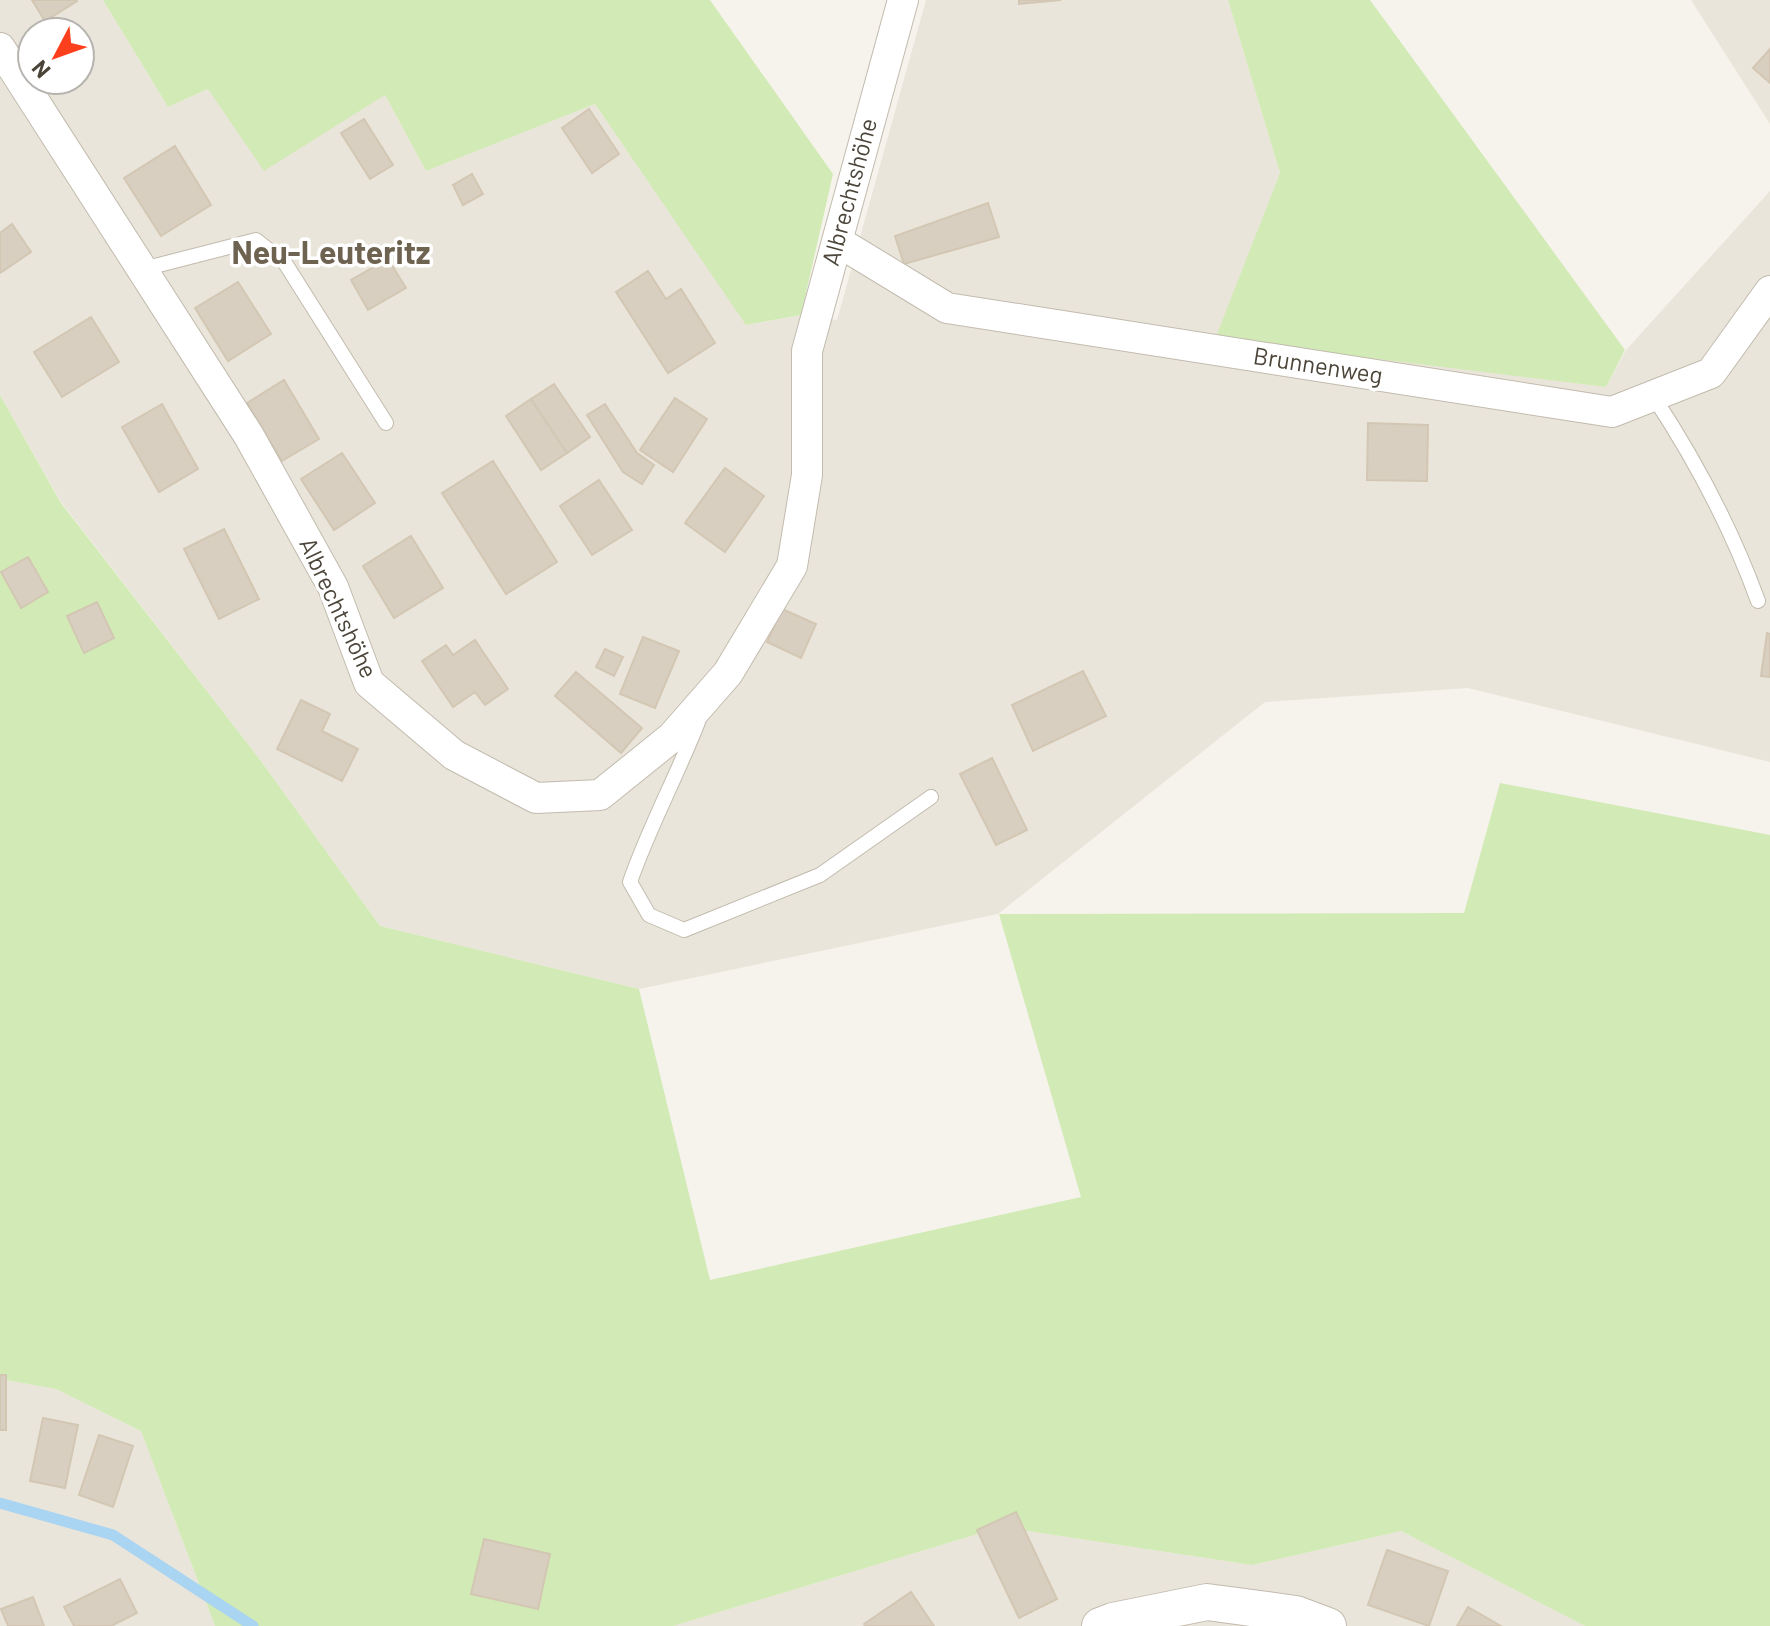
<svg xmlns="http://www.w3.org/2000/svg" width="1770" height="1626" font-family="Barlow,sans-serif">
<style>
.residential{fill:#eae5da;fill-rule:evenodd}
.green{fill:#d2eab5}
.lines{fill:none;stroke-linecap:round;stroke-linejoin:round}
.stream{stroke:#a9d4f2;stroke-width:11}
.building{fill:#d8cfc1;stroke:#d3c7b4;stroke-width:2}
.service-casing{stroke:#c2bbae;stroke-width:16}
.minor-casing{stroke:#c2bbae;stroke-width:32}
.tertiary-casing{stroke:#c2bbae;stroke-width:38}
.service{stroke:#fff;stroke-width:14}
.minor{stroke:#fff;stroke-width:30}
.tertiary{stroke:#fff;stroke-width:36}
.labels{text-anchor:middle;stroke-width:7;stroke-linejoin:round;paint-order:stroke}
.street-label{font-size:24px;fill:#4b4439;stroke:#fff}
.district-label{font-size:32px;font-weight:bold;fill:#6e6250;stroke:#fff}
</style>
<rect width="100%" height="100%" fill="#f6f3ec"/>
<!-- residential -->
<path class="residential" d="M 0,0 L 103,0 L 168,107 L 208,89 L 385,95 L 426,171 L 595,104 L 747,325 L 801,315 L 837,320 L 926,0 L 1228,0 L 1280,173 L 1216,338 L 1606,387 L 1626,350 L 1770,191 L 1770,762 L 1468,688 L 1265,702 L 998,914 L 639,989 L 380,926 L 258,757 L 61,502 L 0,395 ZM 32,32 L 80,32 L 80,80 L 32,80 Z
M 1691,0 L 1770,0 L 1770,124 Z
M 0,1379 L 56,1389 L 141,1431 L 215,1626 L 0,1626 Z
M 1001,1527 L 1252,1565 L 1401,1531 L 1585,1626 L 673,1626 Z"/>
<!-- green -->
<path class="green" d="M 103,0 L 710,0 L 833,174 L 801,315 L 746,325 L 595,104 L 426,171 L 385,95 L 264,171 L 208,89 L 168,107 Z
M 1228,0 L 1370,0 L 1625,350 L 1606,387 L 1215,339 L 1280,173 Z
M 0,395 L 61,503 L 258,757 L 380,926 L 639,989 L 710,1280 L 1081,1197 L 999,914 L 1464,913 L 1500,783 L 1770,835 L 1770,1626 L 1585,1626 L 1401,1531 L 1252,1565 L 1001,1527 L 673,1626 L 215,1626 L 141,1431 L 56,1389 L 0,1379 Z"/>
<g class="lines">
<!-- stream -->
<path class="stream" d="M 0,1503 L 113,1535 L 253,1626"/>
</g>
<!-- building -->
<path class="building" d="M 32,0 L 76,0 L 77,1 L 45,21 Z
M 1019,0 L 1061,0 L 1019,4 Z
M 1770,49 L 1770,83 L 1753,68 Z
M 589,109 L 619,154 L 592,173 L 562,128 Z
M 364,119 L 393,165 L 370,179 L 341,133 Z
M 175,146 L 211,205 L 161,236 L 124,178 Z
M 472,174 L 483,194 L 463,205 L 453,185 Z
M 988,203 L 999,237 L 904,264 L 895,236 Z
M 12,224 L 31,252 L 0,273 L 0,233 Z
M 388,259 L 406,288 L 368,310 L 351,280 Z
M 648,271 L 666,299 L 681,289 L 715,343 L 668,373 L 616,292 Z
M 238,282 L 271,334 L 228,361 L 195,308 Z
M 91,317 L 119,362 L 62,397 L 34,352 Z
M 284,380 L 319,439 L 282,461 L 247,403 Z
M 554,384 L 590,437 L 567,453 L 531,399 Z
M 675,398 L 707,419 L 673,472 L 640,450 Z
M 531,399 L 567,453 L 541,470 L 506,416 Z
M 162,404 L 198,469 L 159,492 L 122,427 Z
M 605,404 L 637,453 L 654,465 L 642,484 L 623,472 L 587,415 Z
M 1368,423 L 1428,425 L 1427,481 L 1367,480 Z
M 342,453 L 375,503 L 334,530 L 301,479 Z
M 493,461 L 557,562 L 506,594 L 442,493 Z
M 725,468 L 764,496 L 725,552 L 685,523 Z
M 599,480 L 632,530 L 592,555 L 560,506 Z
M 224,529 L 259,599 L 219,619 L 184,549 Z
M 411,536 L 443,588 L 394,618 L 363,566 Z
M 28,557 L 48,592 L 21,608 L 1,572 Z
M 97,602 L 114,638 L 84,653 L 67,616 Z
M 782,609 L 816,624 L 801,658 L 767,642 Z
M 1767,633 L 1770,634 L 1770,677 L 1761,676 Z
M 643,637 L 679,651 L 655,708 L 620,694 Z
M 475,640 L 508,689 L 485,705 L 475,692 L 453,707 L 422,661 L 446,645 L 453,655 Z
M 605,649 L 623,657 L 614,676 L 596,667 Z
M 1083,671 L 1106,716 L 1033,751 L 1012,705 Z
M 576,672 L 642,728 L 621,753 L 555,696 Z
M 301,700 L 330,714 L 322,731 L 358,749 L 342,781 L 277,749 Z
M 992,758 L 1027,830 L 996,845 L 960,774 Z
M 0,1375 L 6,1375 L 6,1430 L 0,1430 Z
M 43,1418 L 78,1425 L 65,1488 L 30,1481 Z
M 99,1435 L 133,1446 L 113,1507 L 79,1495 Z
M 1016,1512 L 1057,1599 L 1019,1618 L 977,1530 Z
M 484,1539 L 550,1554 L 538,1609 L 471,1594 Z
M 1387,1550 L 1448,1571 L 1429,1626 L 1368,1605 Z
M 120,1579 L 137,1613 L 111,1626 L 74,1626 L 64,1607 Z
M 911,1592 L 934,1626 L 865,1626 L 864,1624 Z
M 33,1597 L 44,1626 L 8,1626 L 1,1609 Z
M 1468,1607 L 1501,1626 L 1457,1626 Z"/>
<g class="lines">
<defs>
<path id="service" d="M 143,269 L 256,240 L 285,263 L 386,423
M 1653,396 C 1696,461 1731,527 1758,601
M 698,722 C 677,776 649,827 630,882 L 649,915 L 684,930 L 820,875 L 931,797"/>
<path id="minor" d="M 0,48 L 249,436 L 333,587 L 369,683 L 454,755 L 536,798 L 600,795 L 672,737 L 728,673 L 792,566 L 807,475 L 807,351 L 903,0
M 837,241 L 947,308 L 1612,412 L 1711,373 L 1770,291"/>
<path id="tertiary" d="M 1100,1626 L 1113,1621 L 1207,1602 L 1296,1614 L 1328,1626"/>
</defs>
<!-- service casing -->
<use href="#service" class="service-casing"/>
<!-- minor casing -->
<use href="#minor" class="minor-casing"/>
<!-- tertiary casing -->
<use href="#tertiary" class="tertiary-casing"/>
<!-- service -->
<use href="#service" class="service"/>
<!-- minor -->
<use href="#minor" class="minor"/>
<!-- tertiary -->
<use href="#tertiary" class="tertiary"/>
</g>
<g class="labels">
<!-- street labels -->
<g class="street-label">
<text transform="translate(850 192) rotate(-75)" y="8">Albrechtshöhe</text>
<text transform="translate(1318 366) rotate(9)" y="8">Brunnenweg</text>
<text transform="translate(338 608) rotate(65)" y="8">Albrechtshöhe</text>
</g>
<!-- district labels -->
<g class="district-label">
<text x="331" y="264">Neu-Leuteritz</text>
</g>
</g>
<!-- north arrow -->
<g transform="translate(56 56) rotate(229)"><circle r="38" fill="#ffffff" stroke="#b7b4b0" stroke-width="2"/>
<path d="M0-6L14 30L0 20L-14 30Z" fill="#fc3f1d"/>
<text y="-12" font-size="22" font-weight="bold" text-anchor="middle" fill="#4b4439">N</text>
</g>
</svg>
